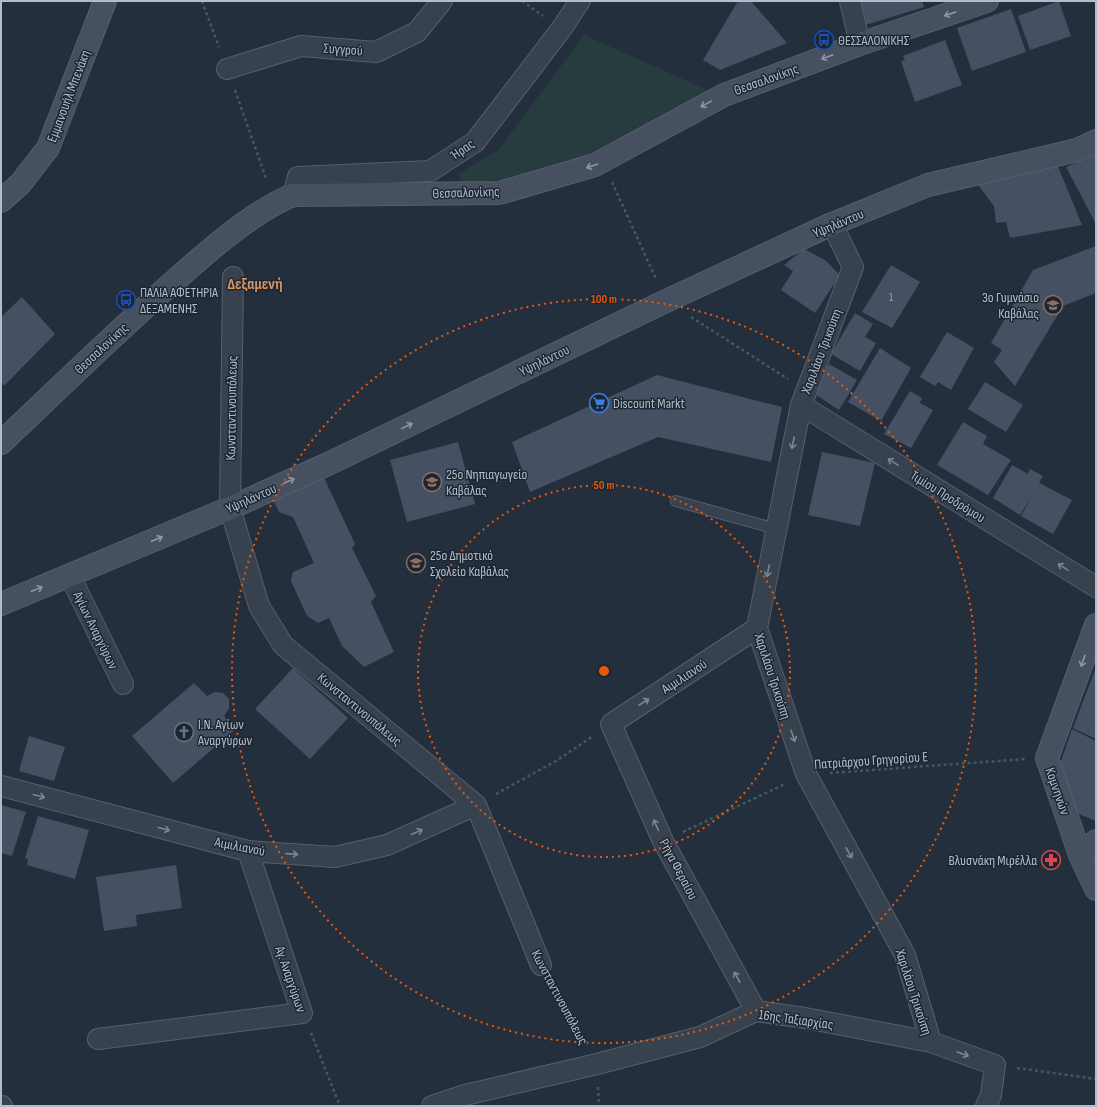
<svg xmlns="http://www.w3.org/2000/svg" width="1097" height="1107" font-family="'Sofia Sans Condensed',sans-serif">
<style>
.green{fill:#263c3f}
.building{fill:#455162}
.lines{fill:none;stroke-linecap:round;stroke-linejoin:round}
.lane-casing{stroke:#565f6c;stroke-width:12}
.street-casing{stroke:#565f6c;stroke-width:22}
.secondary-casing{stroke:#565f6c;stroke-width:24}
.path{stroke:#44595c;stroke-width:2.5;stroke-dasharray:3 3;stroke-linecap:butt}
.lane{stroke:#38414e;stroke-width:10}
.street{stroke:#38414e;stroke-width:20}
.secondary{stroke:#465061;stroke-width:22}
.oneway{stroke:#8e96a5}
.oneway2{stroke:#7c8592}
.ring{fill:none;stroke:#e8590c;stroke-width:2;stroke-dasharray:2 4}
.labels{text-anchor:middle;stroke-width:3;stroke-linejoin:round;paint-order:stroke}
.number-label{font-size:12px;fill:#98a1af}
.poi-label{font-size:14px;fill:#b4bcc9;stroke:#1d2633;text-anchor:start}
.street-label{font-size:14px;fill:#b4bcc9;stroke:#1d2633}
.quarter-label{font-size:16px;font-weight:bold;fill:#d59563;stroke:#1d2633}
.centre{fill:#e8590c;stroke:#1d2633;stroke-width:2}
.ring-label{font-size:12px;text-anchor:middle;font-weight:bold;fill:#e8590c;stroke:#1d2633;stroke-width:3;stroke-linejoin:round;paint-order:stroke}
</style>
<rect width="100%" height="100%" fill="#242f3e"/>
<!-- green -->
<path class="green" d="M 584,35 L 710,91 L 576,164 L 464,186 L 458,174 L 499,149 Z"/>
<!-- building -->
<path class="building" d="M 738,1 L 751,1 L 787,43 L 720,70 L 703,60 Z
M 855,1 L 922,1 L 924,7 L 862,26 Z
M 1059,1 L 1071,36 L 1030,50 L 1018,16 Z
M 1011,9 L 1026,52 L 972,71 L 957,28 Z
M 945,40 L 962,85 L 915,102 L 901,61 L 905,60 L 903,56 Z
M 1096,154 L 1096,224 L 1066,167 Z
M 1057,164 L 1082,225 L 1010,238 L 1006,222 L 996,223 L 994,206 L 975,181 Z
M 1096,246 L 1096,293 L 1063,306 L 1015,386 L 994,362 L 1002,350 L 991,343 L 1033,270 Z
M 804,249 L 825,260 L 840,275 L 815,313 L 781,290 L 793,271 L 784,265 Z
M 891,265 L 920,282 L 892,328 L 862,312 Z
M 22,297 L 55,334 L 4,386 L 1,382 L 1,317 Z
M 855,313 L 873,324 L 865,337 L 876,343 L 860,371 L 831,354 Z
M 947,332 L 974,348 L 951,390 L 938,382 L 935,386 L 920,377 Z
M 880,348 L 911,368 L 881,421 L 848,402 Z
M 829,364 L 857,380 L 839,410 L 813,393 Z
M 657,375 L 782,407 L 771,462 L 658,437 L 530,492 L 512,442 Z
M 985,382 L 1023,405 L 1006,432 L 968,409 Z
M 910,391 L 922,398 L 920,403 L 933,410 L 911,448 L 884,434 Z
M 963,422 L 987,436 L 983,444 L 1011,460 L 988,495 L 937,465 Z
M 458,442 L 475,504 L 407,522 L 390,460 Z
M 822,452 L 875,463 L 860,526 L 808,515 Z
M 1012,465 L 1028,474 L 1030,469 L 1043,476 L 1039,483 L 1072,500 L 1053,534 L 1021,516 L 1032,496 L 1020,515 L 993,498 Z
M 320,469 L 355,544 L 352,548 L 376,596 L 371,602 L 394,652 L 364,667 L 342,646 L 329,618 L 318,623 L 307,616 L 291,581 L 293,572 L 314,563 L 293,517 L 279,512 L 274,501 L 280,490 Z
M 1096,667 L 1096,739 L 1073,728 Z
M 293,668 L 348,718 L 310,759 L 255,709 Z
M 194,683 L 207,696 L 215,692 L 223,693 L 229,699 L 229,708 L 224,716 L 236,729 L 173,783 L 132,736 Z
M 1072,729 L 1096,741 L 1096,821 L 1067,809 L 1058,770 Z
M 29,736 L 65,747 L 54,781 L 19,771 Z
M 1,805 L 26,812 L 12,856 L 1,853 Z
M 38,816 L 89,830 L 75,879 L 27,865 L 28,859 L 25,858 Z
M 176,865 L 182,908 L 136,915 L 137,926 L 104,931 L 96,877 Z"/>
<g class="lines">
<defs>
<path id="lane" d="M 676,501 L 776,529"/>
<path id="street" d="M 850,1 L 860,44
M 227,69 L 301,46 L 376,52 L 417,32 L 442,1
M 293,195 L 298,177 L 430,171 L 475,142 L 562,28 L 580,1
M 832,224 L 853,267 L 801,405 L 757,628 L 806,774 L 905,955 L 931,1042
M 233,277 L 230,508 L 259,606 L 283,645 L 476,805 L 541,965
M 801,405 L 1096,587
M 70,576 L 123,684
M 1,786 L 248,851 L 335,857 L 387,845 L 476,805
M 756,1011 L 663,841 L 611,724 L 757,628
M 98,1039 L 302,1013 L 248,851
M 1,1106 L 2,1106
M 432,1106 L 465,1095 L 597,1064 L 700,1037 L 756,1011 L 805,1018 L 931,1042 L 995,1065 L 991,1095 L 986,1106"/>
<path id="secondary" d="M 1,201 L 21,183 L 48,148 L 105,1
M 1,443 C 57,390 113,335 171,284 C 206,253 250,213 293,195 L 499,193 L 595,165 L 724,95 L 860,44 L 987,1
M 1,604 L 230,508 L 330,463 L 666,301 L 832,224 L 928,185 L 1077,150 L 1096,141
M 1096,625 L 1047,758 L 1080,855 L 1096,889
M 1080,855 L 1096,841"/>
</defs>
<!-- lane casing -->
<use href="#lane" class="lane-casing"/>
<!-- street casing -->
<use href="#street" class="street-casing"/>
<!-- secondary casing -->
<use href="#secondary" class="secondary-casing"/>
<!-- path -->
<path class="path" d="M 202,1 L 219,47
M 522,1 L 543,16
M 235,90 L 267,181
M 612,182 L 656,279
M 691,317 L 788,379
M 830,773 L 1025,759
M 496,794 L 556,761 L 593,736
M 683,832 L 785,784
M 552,984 L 586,1044
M 311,1033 L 340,1106
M 1017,1068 L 1096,1079
M 598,1087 L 599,1106"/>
<!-- lane -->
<use href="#lane" class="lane"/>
<!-- street -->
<use href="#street" class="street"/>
<!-- secondary -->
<use href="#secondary" class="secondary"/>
</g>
<!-- one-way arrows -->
<defs><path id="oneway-shaft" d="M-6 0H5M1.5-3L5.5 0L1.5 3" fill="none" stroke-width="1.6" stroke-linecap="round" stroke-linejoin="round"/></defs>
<g class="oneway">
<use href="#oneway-shaft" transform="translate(950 14) rotate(161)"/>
<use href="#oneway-shaft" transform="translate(827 57) rotate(160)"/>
<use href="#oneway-shaft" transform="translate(706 104) rotate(151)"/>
<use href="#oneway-shaft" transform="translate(592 166) rotate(161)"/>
<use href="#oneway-shaft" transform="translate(407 426) rotate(-26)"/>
<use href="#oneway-shaft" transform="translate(289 481) rotate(-24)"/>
<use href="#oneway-shaft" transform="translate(157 539) rotate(-23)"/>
<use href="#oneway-shaft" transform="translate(37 589) rotate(-22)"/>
<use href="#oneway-shaft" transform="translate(1083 661) rotate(110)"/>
</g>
<g class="oneway2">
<use href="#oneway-shaft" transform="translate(793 443) rotate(101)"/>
<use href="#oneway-shaft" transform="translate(893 462) rotate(-148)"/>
<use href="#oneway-shaft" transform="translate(1063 567) rotate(-148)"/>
<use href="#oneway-shaft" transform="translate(768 571) rotate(101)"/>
<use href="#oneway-shaft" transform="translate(644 702) rotate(-33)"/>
<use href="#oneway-shaft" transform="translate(793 736) rotate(71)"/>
<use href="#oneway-shaft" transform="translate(39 796) rotate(15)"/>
<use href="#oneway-shaft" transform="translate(656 825) rotate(-114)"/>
<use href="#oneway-shaft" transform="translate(164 829) rotate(15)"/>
<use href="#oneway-shaft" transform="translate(417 832) rotate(-24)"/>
<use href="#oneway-shaft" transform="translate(849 853) rotate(61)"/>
<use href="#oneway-shaft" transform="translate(292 854) rotate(4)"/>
<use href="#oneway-shaft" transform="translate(737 977) rotate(-119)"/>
<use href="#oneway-shaft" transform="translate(963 1054) rotate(20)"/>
</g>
<!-- distance rings -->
<g class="ring">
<circle cx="604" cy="671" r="186"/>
<circle cx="604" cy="671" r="372"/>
</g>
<!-- icons -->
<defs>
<symbol id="bus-ring" viewBox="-11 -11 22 22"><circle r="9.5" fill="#1d2633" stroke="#1a4fb4" stroke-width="1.5"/><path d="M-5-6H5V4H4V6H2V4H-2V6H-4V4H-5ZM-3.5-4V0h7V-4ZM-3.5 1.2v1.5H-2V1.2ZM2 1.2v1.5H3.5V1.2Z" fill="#1a4fb4"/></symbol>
<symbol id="school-ring" viewBox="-11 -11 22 22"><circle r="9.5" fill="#1d2633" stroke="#8d6e63" stroke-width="1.5"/><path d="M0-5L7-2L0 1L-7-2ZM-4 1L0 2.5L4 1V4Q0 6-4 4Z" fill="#8d6e63"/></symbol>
<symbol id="supermarket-ring" viewBox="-11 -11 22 22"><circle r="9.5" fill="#1d2633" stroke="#3f7fe0" stroke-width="1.5"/><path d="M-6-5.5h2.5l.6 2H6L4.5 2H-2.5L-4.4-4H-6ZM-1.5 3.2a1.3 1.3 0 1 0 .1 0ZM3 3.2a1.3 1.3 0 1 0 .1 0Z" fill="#3f7fe0"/></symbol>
<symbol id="church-ring" viewBox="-11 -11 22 22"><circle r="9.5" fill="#1d2633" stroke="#6b7280" stroke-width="1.5"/><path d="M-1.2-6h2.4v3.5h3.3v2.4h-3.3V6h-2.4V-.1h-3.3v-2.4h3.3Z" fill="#6b7280"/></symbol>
<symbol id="pharmacy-ring" viewBox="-11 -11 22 22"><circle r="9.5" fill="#1d2633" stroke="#e0444e" stroke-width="1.5"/><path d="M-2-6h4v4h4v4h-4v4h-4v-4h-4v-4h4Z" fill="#e0444e"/></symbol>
</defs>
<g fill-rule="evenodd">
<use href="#bus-ring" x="813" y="29" width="22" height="22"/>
<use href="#bus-ring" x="115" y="289" width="22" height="22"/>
<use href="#school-ring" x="1042" y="294" width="22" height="22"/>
<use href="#supermarket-ring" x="588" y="392" width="22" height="22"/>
<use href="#school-ring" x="421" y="471" width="22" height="22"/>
<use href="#school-ring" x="405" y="552" width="22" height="22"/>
<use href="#church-ring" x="173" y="721" width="22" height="22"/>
<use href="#pharmacy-ring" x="1040" y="849" width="22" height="22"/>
</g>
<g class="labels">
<!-- number labels -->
<g class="number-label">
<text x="891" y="301">1</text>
</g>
<!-- poi labels -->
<g class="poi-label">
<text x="838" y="45">ΘΕΣΣΑΛΟΝΙΚΗΣ</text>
<text x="140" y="297">ΠΑΛΙΑ ΑΦΕΤΗΡΙΑ<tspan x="140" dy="16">ΔΕΞΑΜΕΝΗΣ</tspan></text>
<text x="1039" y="302" text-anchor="end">3ο Γυμνάσιο<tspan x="1039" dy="16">Καβάλας</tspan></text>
<text x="613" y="408">Discount Markt</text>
<text x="446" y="479">25ο Νηπιαγωγείο<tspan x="446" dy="16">Καβάλας</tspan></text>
<text x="430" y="560">25ο Δημοτικό<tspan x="430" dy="16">Σχολείο Καβάλας</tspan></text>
<text x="198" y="729">Ι.Ν. Αγίων<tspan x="198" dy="16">Αναργύρων</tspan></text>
<text x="1037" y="865" text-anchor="end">Βλυσνάκη Μιρέλλα</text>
</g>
<!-- street labels -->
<g class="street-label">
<text transform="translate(343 49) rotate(4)" y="5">Συγγρού</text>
<text transform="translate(766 79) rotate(-20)" y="5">Θεσσαλονίκης</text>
<text transform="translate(68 96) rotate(-69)" y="5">Εμμανουήλ Μπενάκη</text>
<text transform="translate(462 149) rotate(-35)" y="5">Ήρας</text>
<text transform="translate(466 192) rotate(-2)" y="5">Θεσσαλονίκης</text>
<text transform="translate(838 223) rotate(-23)" y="5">Υψηλάντου</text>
<text transform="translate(101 348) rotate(-43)" y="5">Θεσσαλονίκης</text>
<text transform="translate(821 351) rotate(-69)" y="5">Χαριλάου Τρικούπη</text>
<text transform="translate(544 360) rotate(-26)" y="5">Υψηλάντου</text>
<text transform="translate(231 408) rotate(-89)" y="5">Κωνσταντινουπόλεως</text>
<text transform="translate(948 496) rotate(32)" y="5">Τιμίου Προδρόμου</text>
<text transform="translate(251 498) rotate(-24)" y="5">Υψηλάντου</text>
<text transform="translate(96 630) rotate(64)" y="5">Αγίων Αναργύρων</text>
<text transform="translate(684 676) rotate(-33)" y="5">Αιμιλιανού</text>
<text transform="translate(773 676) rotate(72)" y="5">Χαριλάου Τρικούπη</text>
<text transform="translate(360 709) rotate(40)" y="5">Κωνσταντινουπόλεως</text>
<text transform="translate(871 760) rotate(-4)" y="5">Πατριάρχου Γρηγορίου Ε</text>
<text transform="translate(1058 791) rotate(71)" y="5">Κομνηνών</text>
<text transform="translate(240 846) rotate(11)" y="5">Αιμιλιανού</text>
<text transform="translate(679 869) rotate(62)" y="5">Ρήγα Φεραίου</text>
<text transform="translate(291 979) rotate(71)" y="5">Αγ. Αναργύρων</text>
<text transform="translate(914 992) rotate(72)" y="5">Χαριλάου Τρικούπη</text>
<text transform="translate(560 997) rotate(62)" y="5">Κωνσταντινουπόλεως</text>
<text transform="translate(796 1019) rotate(8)" y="5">16ης Ταξιαρχίας</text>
</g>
<!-- quarter labels -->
<g class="quarter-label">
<text x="255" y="289">Δεξαμενή</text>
</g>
</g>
<circle cx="604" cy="671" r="6" class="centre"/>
<g class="ring-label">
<text x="604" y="303">100 m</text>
<text x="604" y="489">50 m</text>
</g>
<!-- border -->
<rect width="1097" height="1107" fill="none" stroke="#b4bcc9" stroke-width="4"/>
</svg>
